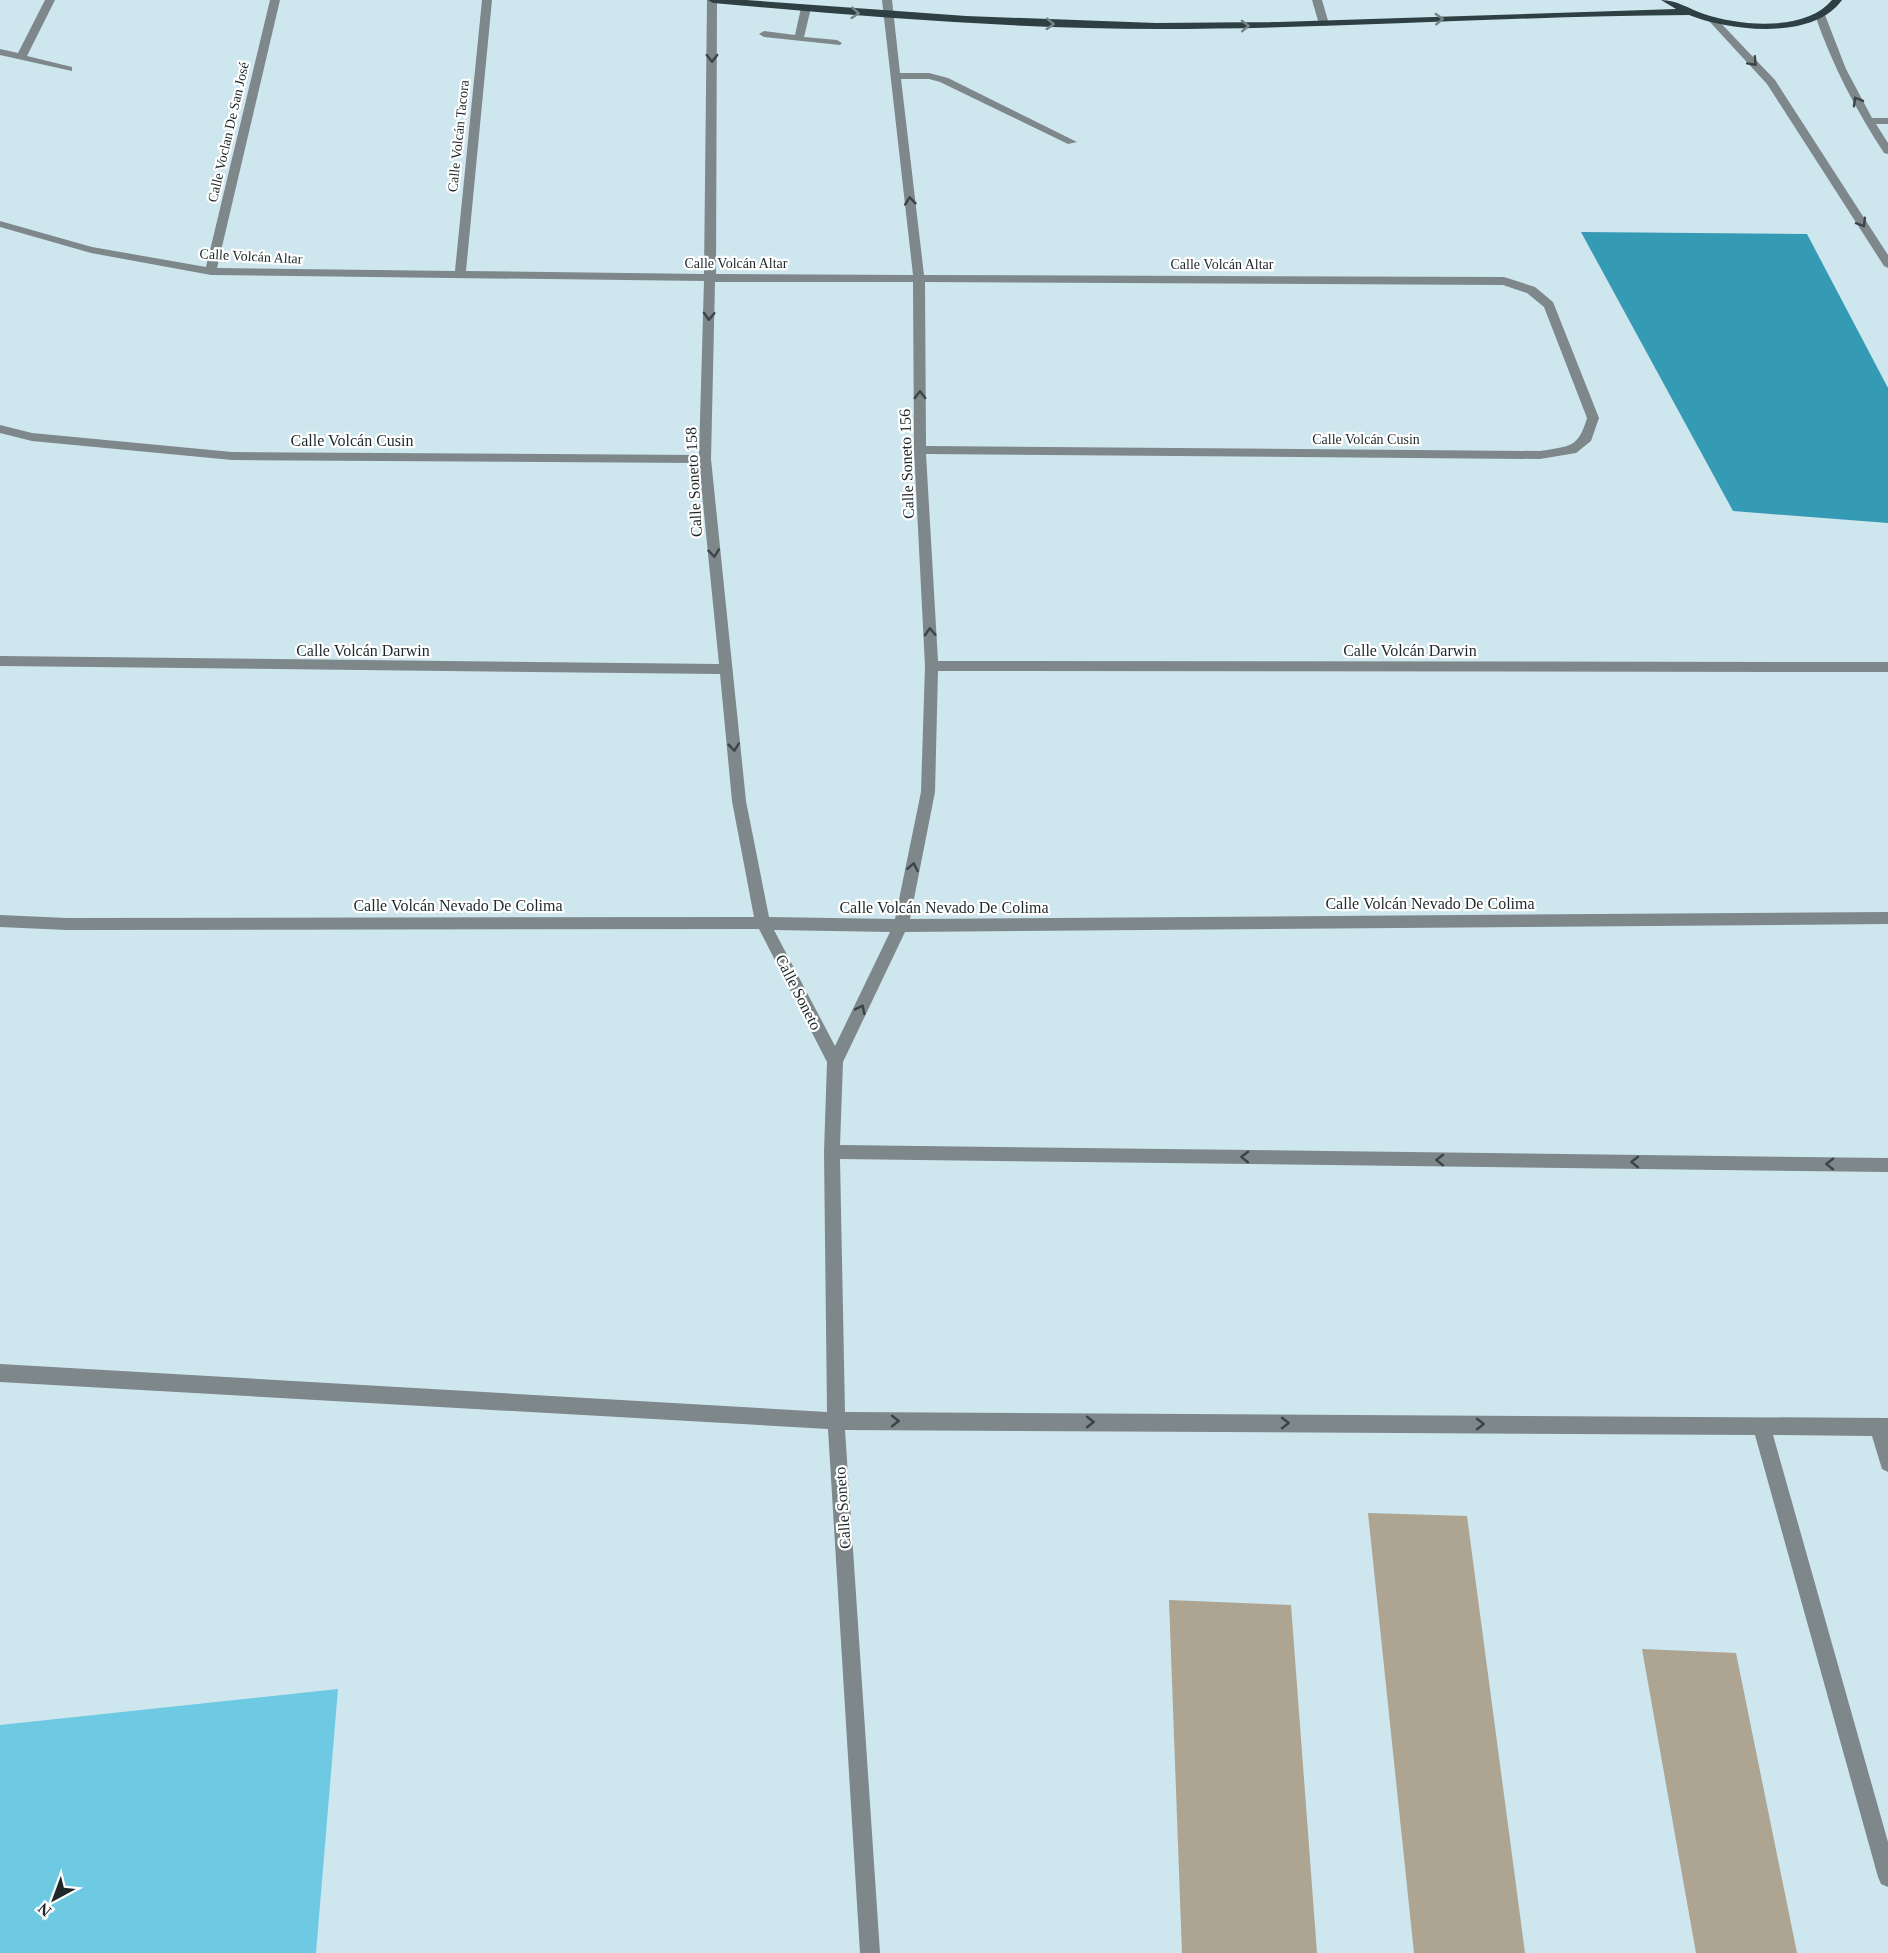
<svg xmlns="http://www.w3.org/2000/svg" width="1888" height="1953" font-family="Georgia,serif">
<style>
.green{fill:#6ec9e3}
.water{fill:#359ab4}
.building{fill:#ada492}
.lines{fill:none;stroke-linecap:round;stroke-linejoin:round}
.minor{fill:#7e878a;fill-rule:evenodd}
.major{fill:#2f4045;fill-rule:evenodd}
.oneway{stroke:#788386}
.oneway2{stroke:#3b4447}
.labels{text-anchor:middle;stroke-width:4.5;stroke-linejoin:round;paint-order:stroke}
.far-street-label{font-size:14px;fill:#1e272a;stroke:#fff}
.street-label{font-size:16px;fill:#1e272a;stroke:#fff}
</style>
<rect width="100%" height="100%" fill="#cee6ee"/>
<!-- green -->
<path class="green" d="M 338,1689 L 316,1953 L 0,1953 L 0,1725 Z"/>
<!-- water -->
<path class="water" d="M 1581,232 L 1807,234 L 1888,388 L 1888,523 L 1733,511 Z"/>
<!-- building -->
<path class="building" d="M 1368,1513 L 1467,1516 L 1525,1953 L 1414,1953 Z
M 1169,1600 L 1291,1605 L 1317,1953 L 1182,1953 Z
M 1642,1649 L 1736,1653 L 1797,1953 L 1696,1953 Z"/>
<g class="lines">
<!-- minor -->
<path class="minor" d="M 45,0 L 55,0 L 27,56 L 72,67 L 72,71 L 0,55 L 0,49 L 18,53 Z
M 270,0 L 280,0 L 217,268 L 455,271 L 482,0 L 492,0 L 466,271 L 704,274 L 707,0 L 717,0 L 716,274 L 913,275 L 882,0 L 892,0 L 900,73 L 929,73 L 948,78 L 1077,142 L 1068,144 L 940,82 L 929,79 L 901,79 L 924,275 L 1504,277 L 1535,287 L 1553,302 L 1599,418 L 1591,441 L 1576,453 L 1540,459 L 926,454 L 938,661 L 1888,662 L 1888,672 L 938,671 L 935,792 L 910,919 L 1888,912 L 1888,924 L 905,932 L 843,1062 L 840,1145 L 1888,1158 L 1888,1172 L 840,1159 L 845,1412 L 1888,1418 L 1888,1472 L 1882,1469 L 1872,1436 L 1773,1435 L 1888,1842 L 1888,1887 L 1881,1884 L 1878,1877 L 1755,1435 L 845,1430 L 880,1953 L 860,1953 L 828,1429 L 0,1382 L 0,1364 L 827,1412 L 824,1152 L 827,1062 L 759,929 L 67,930 L 0,927 L 0,915 L 67,918 L 754,917 L 732,801 L 720,674 L 0,666 L 0,656 L 719,664 L 699,463 L 232,460 L 32,441 L 0,433 L 0,425 L 32,433 L 232,452 L 699,455 L 704,281 L 211,275 L 91,253 L 0,227 L 0,221 L 92,247 L 206,267 ZM 715,282 L 913,282 L 914,450 L 925,666 L 921,792 L 895,919 L 769,917 L 746,801 L 711,459 ZM 925,282 L 1503,285 L 1527,293 L 1544,307 L 1587,418 C 1578,449 1569,446 1540,451 L 926,446 ZM 774,930 L 890,932 L 835,1046 Z
M 1312,0 L 1322,0 L 1329,24 L 1327,26 L 1319,24 Z
M 806,5 L 811,8 L 804,37 L 837,40 L 842,43 L 840,45 L 764,37 L 759,34 L 764,31 L 795,35 L 801,8 Z
M 1820,12 L 1825,15 L 1846,69 L 1872,118 L 1888,118 L 1888,124 L 1876,124 L 1888,143 L 1888,154 L 1884,153 C 1856,110 1832,65 1815,15 Z
M 1709,17 L 1715,17 L 1775,80 L 1888,255 L 1888,268 L 1884,266 L 1767,84 L 1709,21 Z"/>
<!-- major -->
<path class="major" d="M 708,0 L 746,0 L 966,16 L 1156,23 L 1278,22 L 1676,9 L 1661,0 C 1677,0 1689,9 1704,14 C 1739,26 1806,32 1832,0 L 1842,0 C 1813,41 1729,31 1689,15 C 1512,16 1336,29 1159,29 C 1010,29 861,16 713,3 Z"/>
</g>
<!-- one-way arrows -->
<defs><path id="oneway-chevron" d="M-2-3.5L2.5 0L-2 3.5" fill="none" stroke-width="1.6" stroke-linecap="round" stroke-linejoin="round" transform="scale(1.5)"/></defs>
<g class="oneway">
<use href="#oneway-chevron" transform="translate(855 13) rotate(5)"/>
<use href="#oneway-chevron" transform="translate(1439 19) rotate(-3)"/>
<use href="#oneway-chevron" transform="translate(1050 24) rotate(3)"/>
<use href="#oneway-chevron" transform="translate(1245 26) rotate(-1)"/>
</g>
<g class="oneway2">
<use href="#oneway-chevron" transform="translate(712 58) rotate(90)"/>
<use href="#oneway-chevron" transform="translate(1753 62) rotate(47)"/>
<use href="#oneway-chevron" transform="translate(1857 101) rotate(-120)"/>
<use href="#oneway-chevron" transform="translate(910 201) rotate(-96)"/>
<use href="#oneway-chevron" transform="translate(1862 223) rotate(58)"/>
<use href="#oneway-chevron" transform="translate(709 316) rotate(92)"/>
<use href="#oneway-chevron" transform="translate(920 395) rotate(-90)"/>
<use href="#oneway-chevron" transform="translate(714 553) rotate(84)"/>
<use href="#oneway-chevron" transform="translate(930 632) rotate(-93)"/>
<use href="#oneway-chevron" transform="translate(734 747) rotate(84)"/>
<use href="#oneway-chevron" transform="translate(913 867) rotate(-79)"/>
<use href="#oneway-chevron" transform="translate(861 1009) rotate(-64)"/>
<use href="#oneway-chevron" transform="translate(1245 1157) rotate(-179)"/>
<use href="#oneway-chevron" transform="translate(1440 1160) rotate(-179)"/>
<use href="#oneway-chevron" transform="translate(1635 1162) rotate(-179)"/>
<use href="#oneway-chevron" transform="translate(1830 1164) rotate(-179)"/>
<use href="#oneway-chevron" transform="translate(895 1421)"/>
<use href="#oneway-chevron" transform="translate(1090 1422)"/>
<use href="#oneway-chevron" transform="translate(1285 1423)"/>
<use href="#oneway-chevron" transform="translate(1480 1424)"/>
</g>
<g class="labels">
<!-- far-street labels -->
<g class="far-street-label">
<text transform="translate(228 132) rotate(-77)" y="5">Calle Voclan De San José</text>
<text transform="translate(458 136) rotate(-84)" y="5">Calle Volcán Tacora</text>
<text transform="translate(251 256) rotate(3)" y="5">Calle Volcán Altar</text>
<text x="736" y="268">Calle Volcán Altar</text>
<text x="1222" y="269">Calle Volcán Altar</text>
<text x="1366" y="444">Calle Volcán Cusin</text>
</g>
<!-- street labels -->
<g class="street-label">
<text x="352" y="446">Calle Volcán Cusin</text>
<text transform="translate(906 464) rotate(-92)" y="6">Calle Soneto 156</text>
<text transform="translate(693 482) rotate(-93)" y="6">Calle Soneto 158</text>
<text x="363" y="656">Calle Volcán Darwin</text>
<text x="1410" y="656">Calle Volcán Darwin</text>
<text x="1430" y="909">Calle Volcán Nevado De Colima</text>
<text x="458" y="911">Calle Volcán Nevado De Colima</text>
<text x="944" y="913">Calle Volcán Nevado De Colima</text>
<text transform="translate(799 992) rotate(63)" y="6">Calle Soneto</text>
<text transform="translate(842 1508) rotate(-94)" y="6">Calle Soneto</text>
</g>
</g>
<!-- north arrow -->
<g transform="translate(54 1899) rotate(221)" stroke="#ffffff" stroke-width="4.5" paint-order="stroke">
<path d="M0-4.5L10 22L0 15L-10 22Z" fill="#1e272a"/>
<text y="-9" font-size="16" font-weight="bold" text-anchor="middle" fill="#1e272a">N</text>
</g>
</svg>
